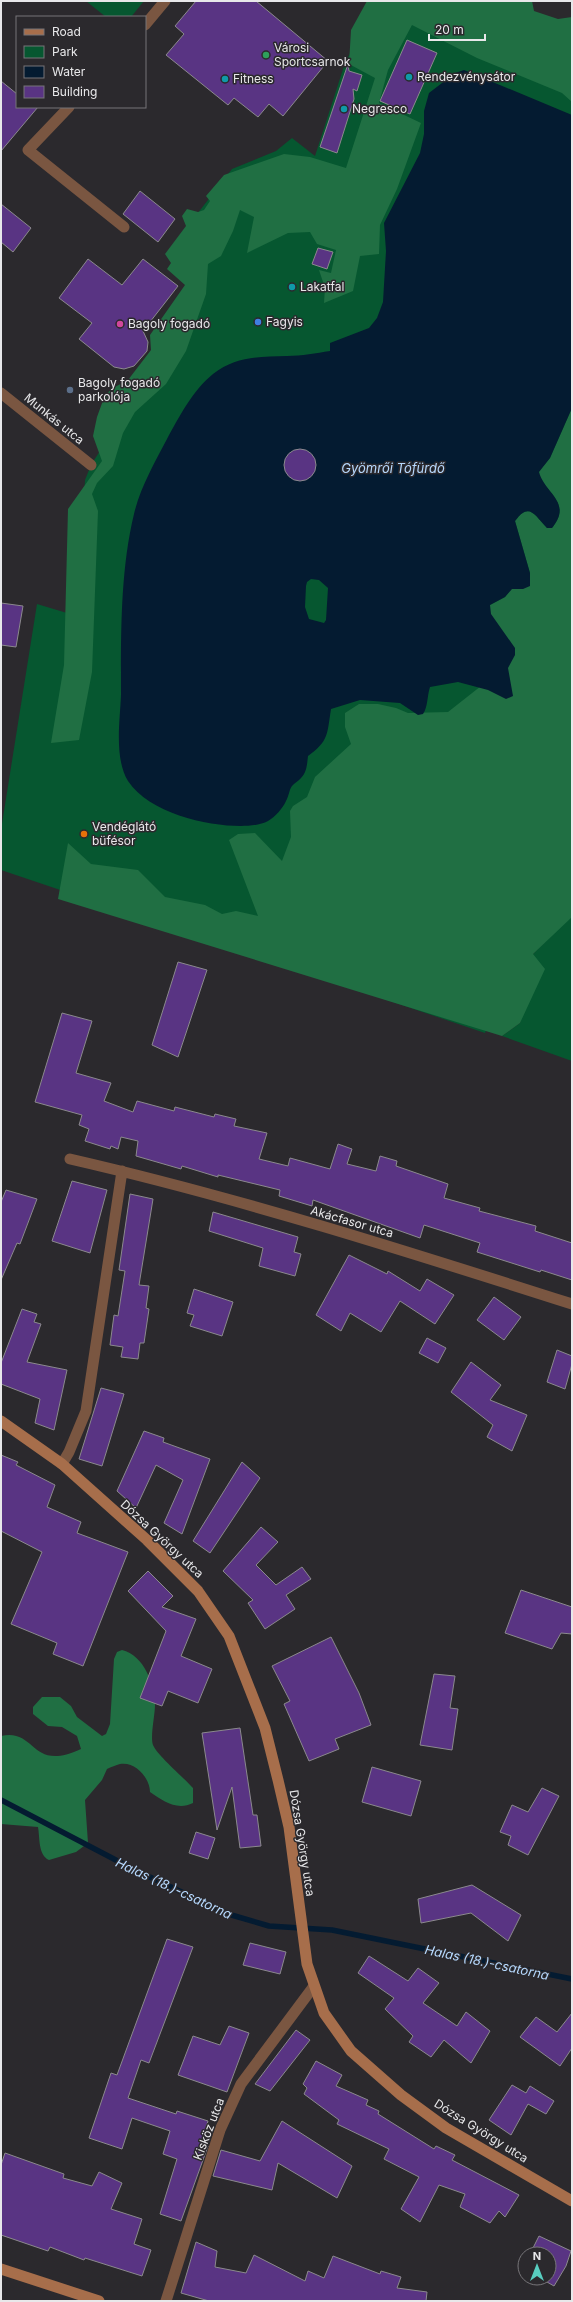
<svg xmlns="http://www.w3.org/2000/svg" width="573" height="2302" font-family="Inter,sans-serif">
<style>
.green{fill:#065730}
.forest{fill:#206f43}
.water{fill:#041b31;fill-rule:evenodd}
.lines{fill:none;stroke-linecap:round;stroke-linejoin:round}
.stream{stroke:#041b31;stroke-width:5.5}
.building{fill:#593483;stroke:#8b898d}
.minor{stroke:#7a5641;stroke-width:11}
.secondary{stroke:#a76e4b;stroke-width:11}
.leisure-dot{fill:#2e9e5b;stroke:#2b292d;stroke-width:1.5}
.culture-dot{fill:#0f9aa8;stroke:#2b292d;stroke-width:1.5}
.shop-dot{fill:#3f7fe0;stroke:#2b292d;stroke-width:1.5}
.hotel-dot{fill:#d1479c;stroke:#2b292d;stroke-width:1.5}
.service-dot{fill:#5c6f8a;stroke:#2b292d;stroke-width:1.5}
.food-dot{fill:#e8710a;stroke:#2b292d;stroke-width:1.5}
.labels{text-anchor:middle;stroke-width:3;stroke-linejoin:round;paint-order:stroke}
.poi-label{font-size:12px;fill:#e8e8ea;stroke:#2b292d;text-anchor:start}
.street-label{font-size:12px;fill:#e8e8ea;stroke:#2b292d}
.water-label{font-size:13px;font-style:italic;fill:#b6d9fe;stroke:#2b292d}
</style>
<rect width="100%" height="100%" fill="#2b292d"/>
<!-- green -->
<path class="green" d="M 86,1 L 144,1 L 131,17 L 106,17 Z
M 377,1 L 572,75 L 572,832 L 485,1033 L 1,870 L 1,830 L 37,604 L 77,616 L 85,480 L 91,465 L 159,358 L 194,282 L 194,218 L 232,169 L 276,151 L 292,138 L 315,156 L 345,63 Z
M 572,914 L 572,1061 L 502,1036 L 520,1023 L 533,954 Z"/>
<!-- forest -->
<path class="forest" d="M 367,1 L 532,1 L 534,11 L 558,19 L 572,17 L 572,102 L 562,93 L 477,58 L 412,25 L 388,70 L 379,103 L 421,123 L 397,189 L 380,225 L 379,254 L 360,256 L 353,291 L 324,303 L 325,288 L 319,270 L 331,273 L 336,250 L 317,244 L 310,232 L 288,233 L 247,253 L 254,217 L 240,210 L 233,231 L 221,256 L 208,264 L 206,294 L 186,351 L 166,384 L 135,412 L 123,433 L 113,466 L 97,483 L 92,494 L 98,511 L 92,672 L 79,740 L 51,743 L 64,665 L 68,509 L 102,461 L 93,436 L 97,417 L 105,395 L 113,388 L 128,380 L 151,350 L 150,335 L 185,285 L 167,269 L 171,263 L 165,254 L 186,226 L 182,216 L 187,209 L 198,212 L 204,210 L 210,201 L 206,196 L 224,175 L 284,154 L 310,157 L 346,168 L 375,78 L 349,64 L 351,30 Z
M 572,408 L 572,917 L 533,954 L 545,969 L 520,1023 L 502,1036 L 58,899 L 68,843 L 91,864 L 138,870 L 165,897 L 205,905 L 222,914 L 236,911 L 258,916 L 229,840 L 238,834 L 255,833 L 282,861 L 291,837 L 290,811 L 293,806 L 307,797 L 315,777 L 351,744 L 345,727 L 345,713 L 359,704 L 378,704 L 396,708 L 408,713 L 448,712 L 481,686 L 490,605 L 505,597 L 512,588 L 523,589 L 530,573 L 515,521 C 529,502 534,514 547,528 L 552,528 C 573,502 545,494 538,472 L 550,458 Z
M 122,1650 C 144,1655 155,1685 155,1705 C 155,1715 150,1737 153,1745 C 157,1755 184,1778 193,1788 L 193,1803 C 177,1811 163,1801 150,1792 C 150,1778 135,1761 120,1764 C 116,1765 111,1767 107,1769 L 102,1780 L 85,1800 L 88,1843 L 76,1852 L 49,1860 C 38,1855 40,1838 38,1827 L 1,1824 L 1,1736 C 37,1728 30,1773 81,1749 L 77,1736 L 62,1727 L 48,1726 L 33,1714 L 33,1707 L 42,1697 L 60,1697 L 71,1706 L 77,1717 L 102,1736 L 106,1734 L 110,1724 L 114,1659 L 117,1652 Z"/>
<!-- water -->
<path class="water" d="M 464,70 L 572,115 L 572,408 L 550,458 L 539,472 C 545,494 573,502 552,528 L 547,528 C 534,514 529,502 515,521 L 530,573 L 530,586 L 523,589 L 512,589 L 505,597 L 490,605 L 491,614 L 515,648 L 515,655 L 508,668 L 513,696 L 506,699 L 488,690 L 458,682 L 430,687 C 427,696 428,707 423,714 L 418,715 L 400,703 L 360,700 L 331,709 C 327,734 329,741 308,756 C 307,764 307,772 301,778 C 299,781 294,783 292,786 C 289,790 289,796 286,801 C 283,808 275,817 268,821 C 261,825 249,826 241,826 C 206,826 149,813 128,781 C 114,758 120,721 121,695 C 121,636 120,572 134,514 C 140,488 155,462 167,439 C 179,417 193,390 213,374 C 236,356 259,357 287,356 C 302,356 316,353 330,351 L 330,343 L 369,328 L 377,318 L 383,302 L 386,251 L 384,223 L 420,153 L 424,134 L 424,111 L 429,93 L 455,73 ZM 311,579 L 319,580 L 328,588 L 326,620 L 324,623 L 309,619 L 305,607 L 306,586 L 307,582 Z"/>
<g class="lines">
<!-- stream -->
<path class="stream" d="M 1,1800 L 133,1869 L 228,1914 L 269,1926 L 332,1930 L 572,1979"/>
</g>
<!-- building -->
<path class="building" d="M 196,1 L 256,1 L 328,61 L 283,116 L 269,104 L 258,117 L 234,98 L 228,105 L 166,55 L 184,34 L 175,26 Z
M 407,40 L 437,53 L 410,114 L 380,101 Z
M 348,64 L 349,71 L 362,75 L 357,91 L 353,89 L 354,99 L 337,153 L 320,147 Z
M 1,81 L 17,94 L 17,107 L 38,107 L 1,151 Z
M 140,191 L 175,219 L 158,242 L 123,214 Z
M 1,204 L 31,228 L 13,252 L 1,242 Z
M 318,248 L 333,252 L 327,269 L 312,264 Z
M 88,259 L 122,285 L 143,259 L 178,286 L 143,331 L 148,342 L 147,351 L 134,366 L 124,369 L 114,367 L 79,339 L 92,323 L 59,298 Z
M284 465a16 16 0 1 1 32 0a16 16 0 1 1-32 0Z
M 1,603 L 23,606 L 16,647 L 1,645 Z
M 178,962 L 207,970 L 178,1057 L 152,1045 Z
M 62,1013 L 92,1021 L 76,1073 L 111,1083 L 104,1101 L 133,1112 L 137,1101 L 174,1111 L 175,1107 L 214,1117 L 215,1114 L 236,1119 L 234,1126 L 267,1133 L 259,1159 L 288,1166 L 290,1158 L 330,1169 L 338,1144 L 352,1149 L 347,1164 L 376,1171 L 380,1156 L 397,1161 L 396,1166 L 448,1184 L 444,1198 L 480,1208 L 479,1211 L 536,1226 L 535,1231 L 572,1243 L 572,1280 L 541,1270 L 540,1272 L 477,1252 L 480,1243 L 424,1225 L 420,1238 L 313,1200 L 312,1206 L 279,1196 L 280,1190 L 218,1175 L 218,1177 L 182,1166 L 181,1169 L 136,1156 L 138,1141 L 121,1137 L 118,1149 L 111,1146 L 110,1149 L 85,1141 L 89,1129 L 79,1125 L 82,1115 L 35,1102 Z
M 72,1181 L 107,1190 L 90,1253 L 52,1241 Z
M 6,1190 L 37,1199 L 20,1244 L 17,1243 L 1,1280 L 1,1202 Z
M 130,1194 L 153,1199 L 139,1285 L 149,1286 L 146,1308 L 149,1309 L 144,1343 L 140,1343 L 138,1359 L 121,1357 L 123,1347 L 110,1345 L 114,1315 L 118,1316 L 125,1271 L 119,1270 Z
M 213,1212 L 298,1237 L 294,1252 L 301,1254 L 295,1276 L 259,1266 L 263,1248 L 209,1231 Z
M 349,1255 L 387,1274 L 388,1271 L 420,1291 L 427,1279 L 454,1295 L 435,1324 L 400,1301 L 381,1332 L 350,1313 L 341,1331 L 316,1315 Z
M 194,1289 L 233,1302 L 222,1336 L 190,1326 L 194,1315 L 187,1313 Z
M 494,1297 L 521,1317 L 504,1340 L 477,1320 Z
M 22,1309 L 37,1314 L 34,1322 L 41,1324 L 27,1362 L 67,1370 L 54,1430 L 35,1423 L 40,1399 L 1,1384 L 1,1363 Z
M 427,1338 L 446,1348 L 438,1363 L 419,1353 Z
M 557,1350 L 572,1356 L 572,1364 L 565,1389 L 547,1382 Z
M 471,1362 L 501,1385 L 490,1400 L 527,1415 L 512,1451 L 487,1437 L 493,1425 L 451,1392 Z
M 101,1388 L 124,1394 L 102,1466 L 79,1459 Z
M 144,1431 L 164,1438 L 163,1442 L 210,1459 L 182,1534 L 164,1523 L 183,1480 L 156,1465 L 136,1508 L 117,1491 Z
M 1,1455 L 18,1462 L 16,1465 L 55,1485 L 47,1507 L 81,1522 L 77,1533 L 128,1552 L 83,1666 L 53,1654 L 57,1643 L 11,1624 L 42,1552 L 1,1531 Z
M 242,1462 L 260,1478 L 210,1553 L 193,1541 Z
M 261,1527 L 278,1542 L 256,1565 L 276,1585 L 302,1567 L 311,1579 L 286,1595 L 295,1609 L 265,1629 L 248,1603 L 253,1600 L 223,1571 Z
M 148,1571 L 173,1596 L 162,1607 L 196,1619 L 181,1656 L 212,1669 L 198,1703 L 168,1691 L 162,1706 L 140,1698 L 166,1631 L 128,1591 Z
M 521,1590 L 572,1607 L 572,1634 L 561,1633 L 552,1649 L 505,1633 Z
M 331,1637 L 359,1693 L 371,1725 L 335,1739 L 339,1749 L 309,1761 L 284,1704 L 290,1701 L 272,1666 Z
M 434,1674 L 455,1676 L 450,1708 L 458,1709 L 452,1750 L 420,1745 Z
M 240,1728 L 253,1815 L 257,1815 L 261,1846 L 240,1848 L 232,1787 L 217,1830 L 202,1733 Z
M 372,1767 L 421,1781 L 411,1816 L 362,1802 Z
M 542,1788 L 559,1796 L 528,1855 L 508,1845 L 511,1836 L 500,1832 L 512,1805 L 528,1812 Z
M 196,1832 L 215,1838 L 208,1859 L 189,1853 Z
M 472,1885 L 521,1915 L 508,1941 L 471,1913 L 421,1923 L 418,1899 Z
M 167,1939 L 193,1947 L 149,2063 L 141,2060 L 128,2098 L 176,2114 L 177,2111 L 208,2121 L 201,2144 L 208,2146 L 181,2221 L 160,2214 L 177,2159 L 163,2154 L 170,2131 L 132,2118 L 122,2149 L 89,2138 L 111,2073 L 117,2075 Z
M 250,1943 L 286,1952 L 280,1974 L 243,1965 Z
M 369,1956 L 408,1981 L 418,1968 L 439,1983 L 423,2003 L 457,2026 L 466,2012 L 490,2031 L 471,2063 L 444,2040 L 431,2057 L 409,2042 L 413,2036 L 385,2009 L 394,1998 L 358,1973 Z
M 572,2013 L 572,2048 L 560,2066 L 520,2037 L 536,2017 L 557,2032 Z
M 229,2026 L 249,2033 L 227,2092 L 178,2075 L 193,2036 L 220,2045 Z
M 296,2030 L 310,2040 L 270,2091 L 255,2084 Z
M 316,2061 L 342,2075 L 336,2086 L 368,2100 L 366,2105 L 379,2111 L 378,2114 L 434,2149 L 436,2146 L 455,2155 L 452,2160 L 519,2195 L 505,2217 L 499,2211 L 490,2223 L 460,2207 L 465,2194 L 439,2185 L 420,2222 L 401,2209 L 419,2177 L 384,2159 L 389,2149 L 337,2124 L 339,2120 L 304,2094 L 307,2088 L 303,2084 Z
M 512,2085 L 526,2093 L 530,2086 L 554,2101 L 546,2114 L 528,2104 L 511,2135 L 489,2120 Z
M 282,2121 L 352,2166 L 337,2198 L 278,2163 L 272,2190 L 213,2176 L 221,2150 L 260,2161 Z
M 5,2153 L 64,2174 L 63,2178 L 92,2186 L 99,2172 L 122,2183 L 111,2209 L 142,2219 L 134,2244 L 151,2250 L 142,2276 L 85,2258 L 84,2260 L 50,2247 L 48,2251 L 1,2235 L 1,2165 Z
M 539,2236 L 571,2251 L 566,2266 L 554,2286 L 540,2278 L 549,2278 L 549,2254 L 530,2254 Z
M 196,2242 L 217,2251 L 215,2267 L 246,2273 L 254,2255 L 305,2281 L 308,2271 L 324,2278 L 333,2256 L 380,2274 L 381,2271 L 401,2277 L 397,2288 L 427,2292 L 426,2301 L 209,2301 L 181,2293 Z"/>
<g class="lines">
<!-- minor -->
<path class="minor" d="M 145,25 L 165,1
M 69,107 L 28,150 L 124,227
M 1,393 L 91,465
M 70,1159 C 240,1198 406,1251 572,1304
M 62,1464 L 69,1452 L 86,1411 L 122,1171
M 166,2301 L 220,2130 L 241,2084 L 314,1986"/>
<!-- secondary -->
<path class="secondary" d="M 1,1421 L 62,1464 L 147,1540 L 198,1591 L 229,1636 L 265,1728 L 278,1780 L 289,1827 L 307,1964 L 324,2013 L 351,2051 L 401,2095 L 446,2128 L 572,2201
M 1,2269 L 99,2301"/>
</g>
<!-- markers -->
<circle class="leisure-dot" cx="266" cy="55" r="4"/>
<g class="culture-dot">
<circle cx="409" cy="77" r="4"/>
<circle cx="225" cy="79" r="4"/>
<circle cx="344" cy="109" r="4"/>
<circle cx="292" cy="287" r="4"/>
</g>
<circle class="shop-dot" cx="258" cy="322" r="4"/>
<circle class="hotel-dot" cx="120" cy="324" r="4"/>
<circle class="service-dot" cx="70" cy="390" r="4"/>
<circle class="food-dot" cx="84" cy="834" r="4"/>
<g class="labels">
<!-- poi labels -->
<g class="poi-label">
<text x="274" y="52">Városi<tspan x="274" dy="14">Sportcsarnok</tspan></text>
<text x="417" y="81">Rendezvénysátor</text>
<text x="233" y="83">Fitness</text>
<text x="352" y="113">Negresco</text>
<text x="300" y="291">Lakatfal</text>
<text x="266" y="326">Fagyis</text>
<text x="128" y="328">Bagoly fogadó</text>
<text x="78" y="387">Bagoly fogadó<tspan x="78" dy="14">parkolója</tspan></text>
<text x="92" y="831">Vendéglátó<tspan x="92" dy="14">büfésor</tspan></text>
</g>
<!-- street labels -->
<g class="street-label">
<text transform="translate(54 419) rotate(39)" y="4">Munkás utca</text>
<text transform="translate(352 1222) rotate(16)" y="4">Akácfasor utca</text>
<text transform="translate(162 1539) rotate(43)" y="4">Dózsa György utca</text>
<text transform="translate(302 1843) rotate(81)" y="4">Dózsa György utca</text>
<text transform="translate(209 2129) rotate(-69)" y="4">Kisköz utca</text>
<text transform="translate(481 2131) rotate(32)" y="4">Dózsa György utca</text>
</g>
<!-- water labels -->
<g class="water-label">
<text x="393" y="473">Gyömrői Tófürdő</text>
<text transform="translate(174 1888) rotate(25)" y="5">Halas (18.)-csatorna</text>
<text transform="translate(487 1962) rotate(12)" y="5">Halas (18.)-csatorna</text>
</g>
</g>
<!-- border -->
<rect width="573" height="2302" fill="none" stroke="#e8e8ea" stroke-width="4"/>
<!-- legend -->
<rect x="16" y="16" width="130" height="92" fill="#2b292d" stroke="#777579"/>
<rect x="24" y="29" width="20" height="6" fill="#a76e4b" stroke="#777579"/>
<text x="52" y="36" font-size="12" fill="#e8e8ea">Road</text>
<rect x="24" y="46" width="20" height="12" fill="#065730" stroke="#777579"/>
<text x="52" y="56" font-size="12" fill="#e8e8ea">Park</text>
<rect x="24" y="66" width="20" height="12" fill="#041b31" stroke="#777579"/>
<text x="52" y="76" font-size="12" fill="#e8e8ea">Water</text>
<rect x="24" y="86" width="20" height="12" fill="#593483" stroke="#777579"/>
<text x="52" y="96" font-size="12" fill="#e8e8ea">Building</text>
<!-- north arrow -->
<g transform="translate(537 2266)"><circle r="19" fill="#2b292d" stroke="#777579"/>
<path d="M0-3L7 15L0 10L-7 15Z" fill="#58cec0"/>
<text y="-6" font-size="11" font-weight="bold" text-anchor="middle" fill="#e8e8ea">N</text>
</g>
<!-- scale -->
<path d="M429 34v6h56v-6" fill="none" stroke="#e8e8ea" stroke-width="2"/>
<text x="435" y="34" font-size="12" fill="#e8e8ea" stroke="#2b292d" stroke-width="3" paint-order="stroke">20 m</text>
</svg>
